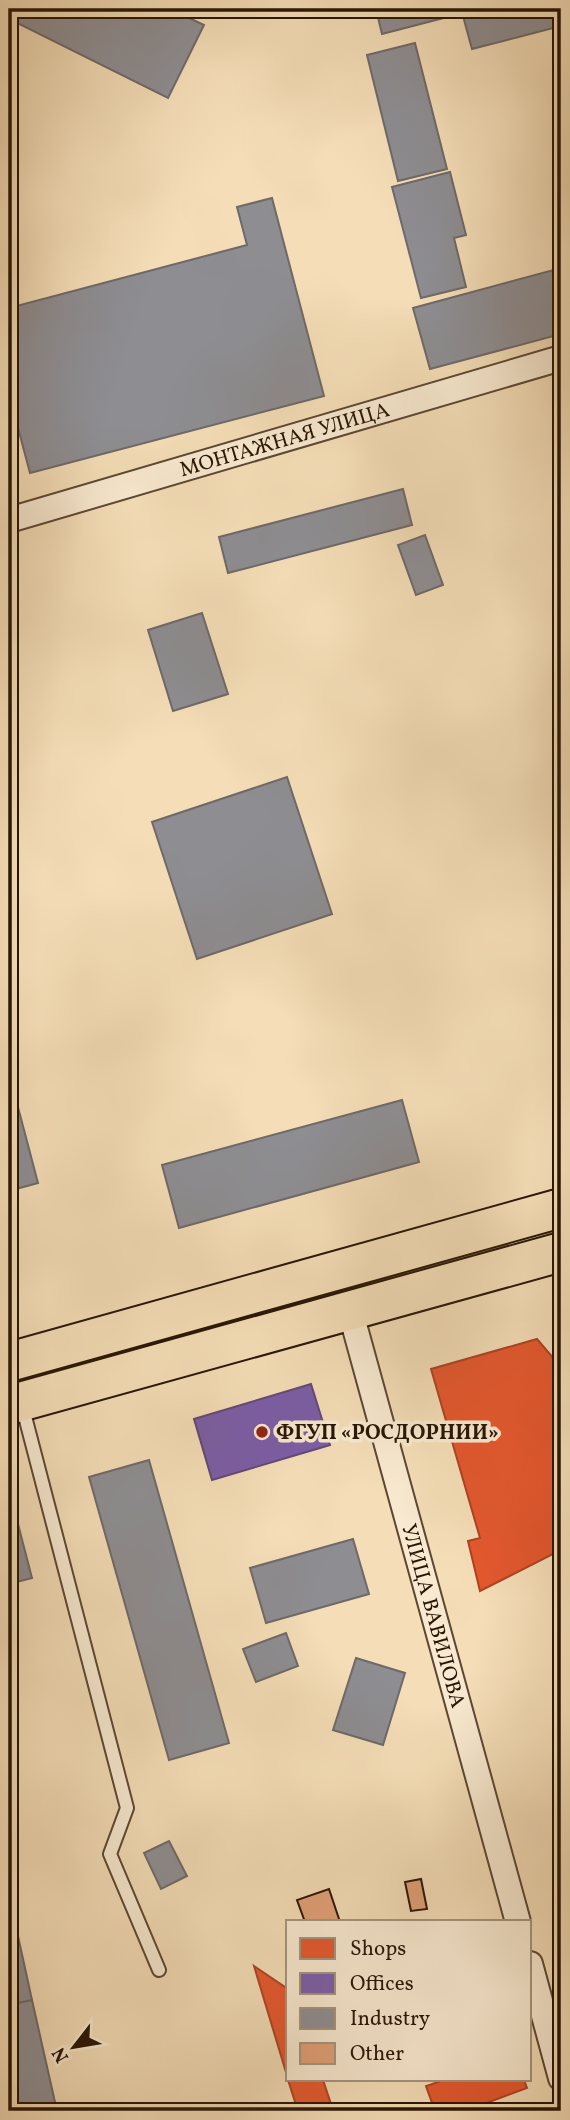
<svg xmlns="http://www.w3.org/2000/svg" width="570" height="2120" font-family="Vollkorn,serif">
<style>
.shops{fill:#e4572e;stroke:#ac4322;stroke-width:2}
.offices{fill:#7b5ea7;stroke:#624876;stroke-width:2}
.industry{fill:#8d8d92;stroke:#6f6968;stroke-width:2}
.building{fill:#e19f77;stroke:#281505;stroke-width:2}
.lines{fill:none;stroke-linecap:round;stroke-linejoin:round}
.lane-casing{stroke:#5b4732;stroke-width:16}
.street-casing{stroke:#5b4732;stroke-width:28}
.primary-casing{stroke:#281505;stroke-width:42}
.lane{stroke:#f8e9d0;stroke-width:12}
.street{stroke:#f8e9d0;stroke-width:24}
.primary{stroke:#f4ddb7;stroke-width:38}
.poi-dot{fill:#8f2418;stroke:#f8e9d0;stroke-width:2.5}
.labels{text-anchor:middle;stroke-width:7;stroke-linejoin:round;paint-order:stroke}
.street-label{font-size:21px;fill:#281505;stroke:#f8e9d0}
.poi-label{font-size:21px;font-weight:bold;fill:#281505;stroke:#f8e9d0;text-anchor:start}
</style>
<rect width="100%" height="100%" fill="#f4ddb7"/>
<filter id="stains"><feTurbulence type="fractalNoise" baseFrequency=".00286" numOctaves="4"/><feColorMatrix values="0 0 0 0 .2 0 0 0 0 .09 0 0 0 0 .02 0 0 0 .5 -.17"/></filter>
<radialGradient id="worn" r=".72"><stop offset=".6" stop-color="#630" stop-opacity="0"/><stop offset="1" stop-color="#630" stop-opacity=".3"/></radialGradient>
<!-- shops -->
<path class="shops" d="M 537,1339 L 561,1367 L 561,1550 L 480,1591 L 468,1541 L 480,1538 L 431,1369 Z
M 254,1966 L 288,1989 L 288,2079 Z
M 288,2080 L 323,2080 L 331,2104 L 328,2111 L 298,2111 Z
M 444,2080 L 524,2080 L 527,2088 L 481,2105 L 484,2111 L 435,2111 L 426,2086 Z"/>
<!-- offices -->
<path class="offices" d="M 311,1384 L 330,1445 L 212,1480 L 194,1419 Z"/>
<!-- industry -->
<path class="industry" d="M 9,9 L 170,9 L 204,25 L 168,98 L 9,19 Z
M 376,9 L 457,9 L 459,14 L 382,34 Z
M 492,9 L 561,9 L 561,26 L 472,49 L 463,16 Z
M 415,43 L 447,169 L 398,181 L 367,55 Z
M 450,172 L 466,235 L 454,238 L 466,287 L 421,298 L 392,187 Z
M 272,198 L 324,396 L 30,473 L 9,394 L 9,308 L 247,245 L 237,207 Z
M 561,268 L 561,334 L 430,369 L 413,308 Z
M 403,489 L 412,525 L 228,573 L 219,537 Z
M 425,535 L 443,585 L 416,595 L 398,545 Z
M 202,613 L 228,694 L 173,711 L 148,630 Z
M 287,777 L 332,914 L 197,959 L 152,822 Z
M 9,1073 L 38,1183 L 9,1191 Z
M 402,1100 L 419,1162 L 179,1228 L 162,1165 Z
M 149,1460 L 229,1743 L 169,1760 L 89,1477 Z
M 18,1524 L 32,1578 L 9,1584 L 9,1526 Z
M 353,1539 L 369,1594 L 266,1623 L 250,1568 Z
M 286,1633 L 298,1666 L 256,1682 L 243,1649 Z
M 356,1658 L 405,1673 L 383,1745 L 333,1730 Z
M 169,1841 L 187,1876 L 161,1889 L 144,1853 Z
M 9,1895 L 32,2000 L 9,2005 Z
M 32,2000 L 57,2111 L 9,2111 L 9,2005 Z"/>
<!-- building -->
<path class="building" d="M 421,1879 L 427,1909 L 411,1911 L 405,1882 Z
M 329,1889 L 340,1922 L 305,1922 L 297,1900 Z"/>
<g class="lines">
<defs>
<path id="lane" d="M 22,1405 L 127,1808 L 110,1854 L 159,1970"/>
<g id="street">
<path id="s1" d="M 9,520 L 561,358"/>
<path id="s2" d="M 350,1310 L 518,1922"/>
<path d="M 530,1964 L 561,2078"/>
</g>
<path id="primary" d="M 9,1362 L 561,1208
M 9,1405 L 561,1252"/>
</defs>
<!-- lane casing -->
<use href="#lane" class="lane-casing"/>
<!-- street casing -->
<use href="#street" class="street-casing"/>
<!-- primary casing -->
<use href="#primary" class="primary-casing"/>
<!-- lane -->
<use href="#lane" class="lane"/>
<!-- street -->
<use href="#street" class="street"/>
<!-- primary -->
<use href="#primary" class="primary"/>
</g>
<!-- markers -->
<circle class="poi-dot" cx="262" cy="1432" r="7"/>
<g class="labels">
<!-- street labels -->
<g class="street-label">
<text dy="7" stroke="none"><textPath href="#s1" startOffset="287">МОНТАЖНАЯ УЛИЦА</textPath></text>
<text dy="7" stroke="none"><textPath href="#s2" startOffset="317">УЛИЦА ВАВИЛОВА</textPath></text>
</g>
<!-- poi labels -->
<g class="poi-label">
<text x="276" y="1439">ФГУП «РОСДОРНИИ»</text>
</g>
</g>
<!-- margin -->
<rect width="570" height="2120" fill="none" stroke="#f4ddb7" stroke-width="35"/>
<rect x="10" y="10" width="549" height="2099" fill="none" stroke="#281505" stroke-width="3.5"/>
<rect x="18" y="18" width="535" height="2085" fill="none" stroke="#281505" stroke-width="2"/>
<!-- legend -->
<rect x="286" y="1920" width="245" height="161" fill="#f8e9d0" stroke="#a5947f" stroke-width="2"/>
<rect x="300" y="1938" width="35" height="21" fill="#e4572e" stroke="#a5947f" stroke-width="2"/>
<text x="350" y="1955" font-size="21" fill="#281505">Shops</text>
<rect x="300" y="1973" width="35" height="21" fill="#7b5ea7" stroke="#a5947f" stroke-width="2"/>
<text x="350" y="1990" font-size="21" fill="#281505">Offices</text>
<rect x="300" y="2008" width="35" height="21" fill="#8d8d92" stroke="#a5947f" stroke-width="2"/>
<text x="350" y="2025" font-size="21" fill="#281505">Industry</text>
<rect x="300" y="2043" width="35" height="21" fill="#e19f77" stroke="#a5947f" stroke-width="2"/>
<text x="350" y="2060" font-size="21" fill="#281505">Other</text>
<!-- north arrow -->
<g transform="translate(74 2047) rotate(239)" stroke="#f8e9d0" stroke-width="5" paint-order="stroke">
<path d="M0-5L12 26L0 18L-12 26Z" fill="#281505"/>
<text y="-10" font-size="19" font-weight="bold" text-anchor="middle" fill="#281505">N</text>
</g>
<rect width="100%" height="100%" filter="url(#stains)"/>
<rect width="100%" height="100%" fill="url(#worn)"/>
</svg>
